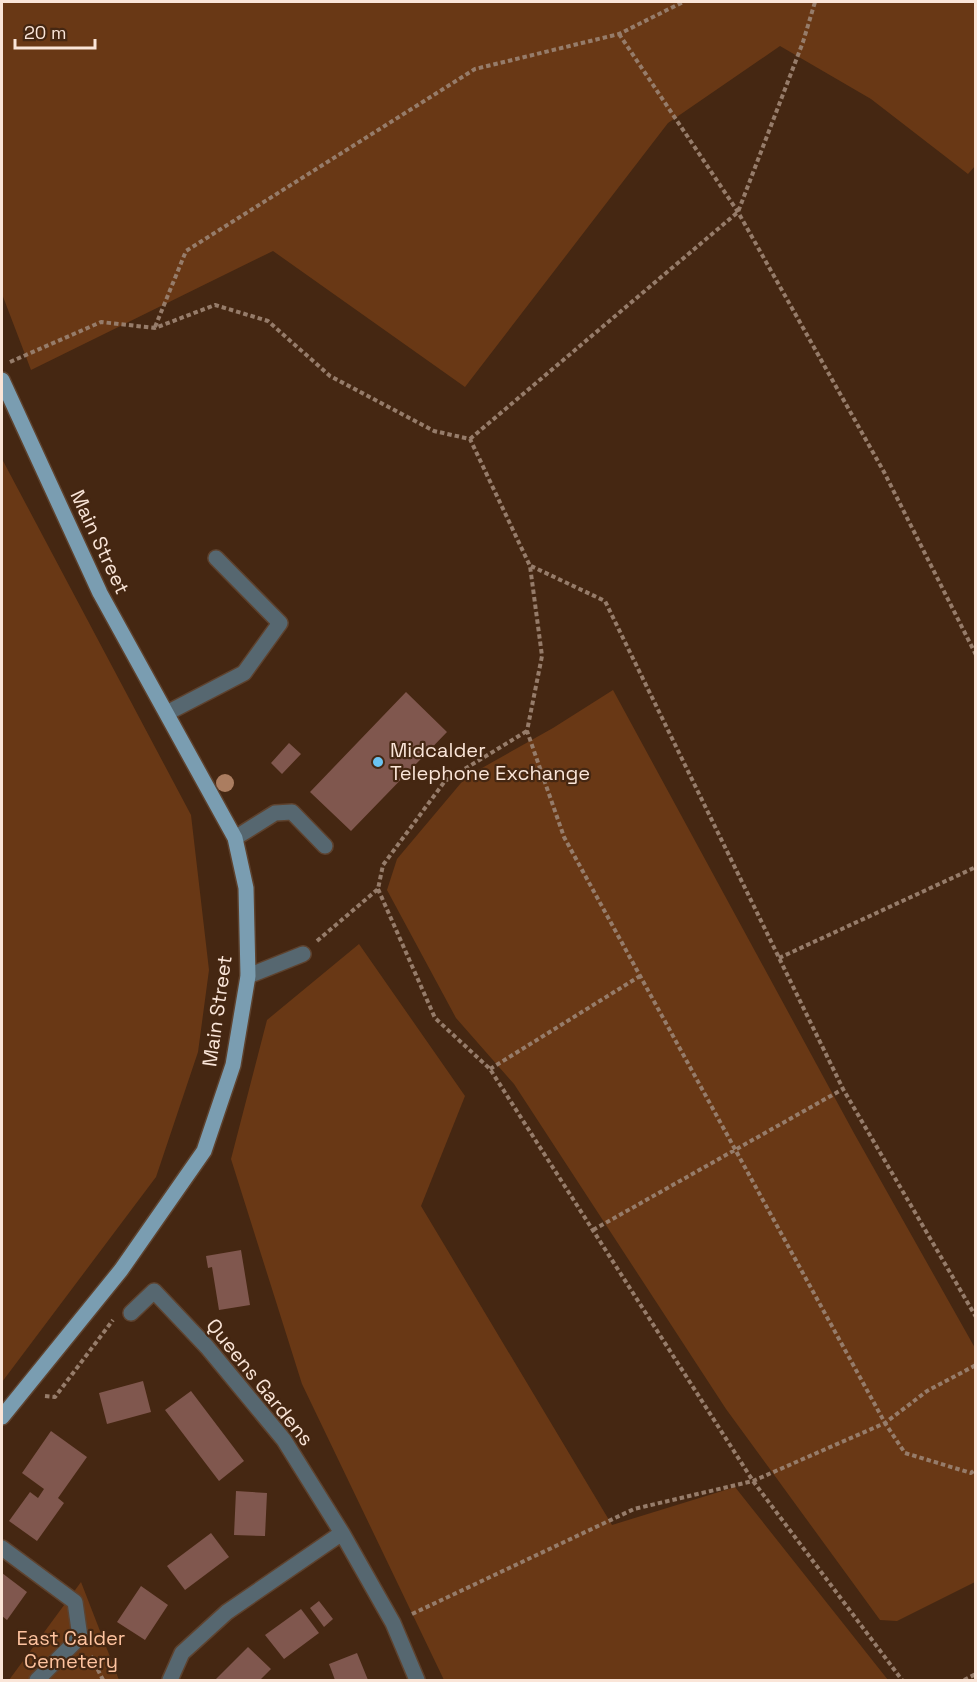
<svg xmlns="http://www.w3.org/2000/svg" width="977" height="1682" font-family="'Space Grotesk',sans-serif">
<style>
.green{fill:#693815}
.building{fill:#80574e}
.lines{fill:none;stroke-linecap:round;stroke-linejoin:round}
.minor-casing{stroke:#5e422e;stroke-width:18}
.major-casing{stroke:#5e422e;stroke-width:18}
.path{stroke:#967c6a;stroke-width:4;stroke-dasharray:4.5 3;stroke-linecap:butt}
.minor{stroke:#566770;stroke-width:15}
.major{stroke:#7a9db1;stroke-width:15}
.tree{fill:#ab7d60}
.poi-dot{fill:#6ac3f1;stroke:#452712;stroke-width:2}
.labels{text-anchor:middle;stroke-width:4.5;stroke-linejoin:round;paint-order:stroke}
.street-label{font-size:20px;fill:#fae5d8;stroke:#452712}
.poi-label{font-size:20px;fill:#fae5d8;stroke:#452712;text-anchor:start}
.park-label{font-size:20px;fill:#fec39f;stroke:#452712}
</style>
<rect width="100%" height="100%" fill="#452712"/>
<!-- green -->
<path class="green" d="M 2,2 L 975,2 L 975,166 L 968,174 L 871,99 L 780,46 L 668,123 L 465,387 L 273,251 L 31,370 L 2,294 Z
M 2,459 L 191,815 L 209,970 L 198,1052 L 156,1177 L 2,1382 Z
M 613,690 L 855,1135 L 975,1348 L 975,1582 L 897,1621 L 880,1620 L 726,1409 L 514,1084 L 456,1018 L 387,890 L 397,859 L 466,777 L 553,728 Z
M 359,944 L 465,1096 L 421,1206 L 612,1525 L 735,1487 L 888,1680 L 444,1680 L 302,1384 L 231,1159 L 267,1020 Z
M 81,1582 L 119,1680 L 9,1680 Z"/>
<!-- building -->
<path class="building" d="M 406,692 L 447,732 L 351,831 L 310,792 Z
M 289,743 L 301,754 L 282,774 L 271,763 Z
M 241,1250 L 250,1305 L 219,1310 L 212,1267 L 208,1268 L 206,1256 Z
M 143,1381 L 151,1412 L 107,1424 L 99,1393 Z
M 191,1391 L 244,1461 L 219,1481 L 165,1410 Z
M 51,1431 L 87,1457 L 58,1498 L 64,1503 L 37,1541 L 9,1521 L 30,1492 L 38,1498 L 44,1489 L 22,1473 Z
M 236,1491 L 267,1493 L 265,1536 L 234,1535 Z
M 211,1533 L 229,1557 L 185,1590 L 167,1566 Z
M 2,1573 L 27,1592 L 7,1620 L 2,1616 Z
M 141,1586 L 168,1605 L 145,1640 L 117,1622 Z
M 319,1601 L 333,1619 L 324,1627 L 310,1608 Z
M 301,1609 L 319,1633 L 284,1659 L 265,1635 Z
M 248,1647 L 271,1669 L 260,1680 L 215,1680 Z
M 357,1653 L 368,1680 L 335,1680 L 329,1664 Z"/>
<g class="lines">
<defs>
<path id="minor" d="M 167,713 L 244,673 L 280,623 L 216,558
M 235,838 L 275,813 L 292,812 L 325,846
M 248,976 L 303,954
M 131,1313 L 154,1291 L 207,1347 L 284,1440 L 342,1533 L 393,1623 L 417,1680
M 2,1548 L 75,1602 L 80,1637 L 37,1680
M 170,1680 L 182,1653 L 227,1612 L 342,1533"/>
<path id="major" d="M 2,380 L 100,593 L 235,838 L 246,888 L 248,976 L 233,1065 L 204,1151 L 121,1270 L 2,1417"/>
</defs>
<!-- minor casing -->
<use href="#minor" class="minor-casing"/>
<!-- major casing -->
<use href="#major" class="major-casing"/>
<!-- path -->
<path class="path" d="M 619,34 L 738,212 L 884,472 L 976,655
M 155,327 L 186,251 L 475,69 L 619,34 L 683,2
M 10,362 L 101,322 L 155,328 L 215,305 L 268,321 L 330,376 L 434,431 L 470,439 L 530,566 L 542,656 L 527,731 L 564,837 L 885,1423 L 905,1453 L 971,1473 L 976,1469
M 470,439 L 738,212 L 803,42 L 815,2
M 531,566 L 605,601 L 843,1089 L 976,1317
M 378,889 L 435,1018 L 490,1069 L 753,1481 L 902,1680
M 317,941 L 378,889 L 383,865 L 445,781 L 527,731
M 779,958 L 976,867
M 490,1069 L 640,976
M 593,1230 L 843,1089
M 45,1396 L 55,1397 L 113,1320
M 412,1614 L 634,1509 L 753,1481 L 885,1423 L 927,1391 L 976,1365
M 91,1656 L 103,1680
M 964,1680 L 976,1674"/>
<!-- minor -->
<use href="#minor" class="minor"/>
<!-- major -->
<use href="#major" class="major"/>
</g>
<!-- trees -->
<circle class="tree" cx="225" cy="783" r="9"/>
<!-- markers -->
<circle class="poi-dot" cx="378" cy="762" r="6"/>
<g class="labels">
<!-- street labels -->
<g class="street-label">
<text transform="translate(100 542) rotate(65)" y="7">Main Street</text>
<text transform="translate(217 1011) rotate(-82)" y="7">Main Street</text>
<text transform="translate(260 1382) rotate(51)" y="7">Queens Gardens</text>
</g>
<!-- poi labels -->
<g class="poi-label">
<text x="390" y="757">Midcalder<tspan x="390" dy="23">Telephone Exchange</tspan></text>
</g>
<!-- park labels -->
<g class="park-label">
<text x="71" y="1645">East Calder<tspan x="71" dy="23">Cemetery</tspan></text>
</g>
</g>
<!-- border -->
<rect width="977" height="1682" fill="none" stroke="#fae5d8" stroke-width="6"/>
<!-- scale -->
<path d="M15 39v9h80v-9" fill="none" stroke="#fae5d8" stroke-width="3"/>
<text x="24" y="39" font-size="18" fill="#fae5d8" stroke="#452712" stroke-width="4.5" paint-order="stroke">20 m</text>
</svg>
